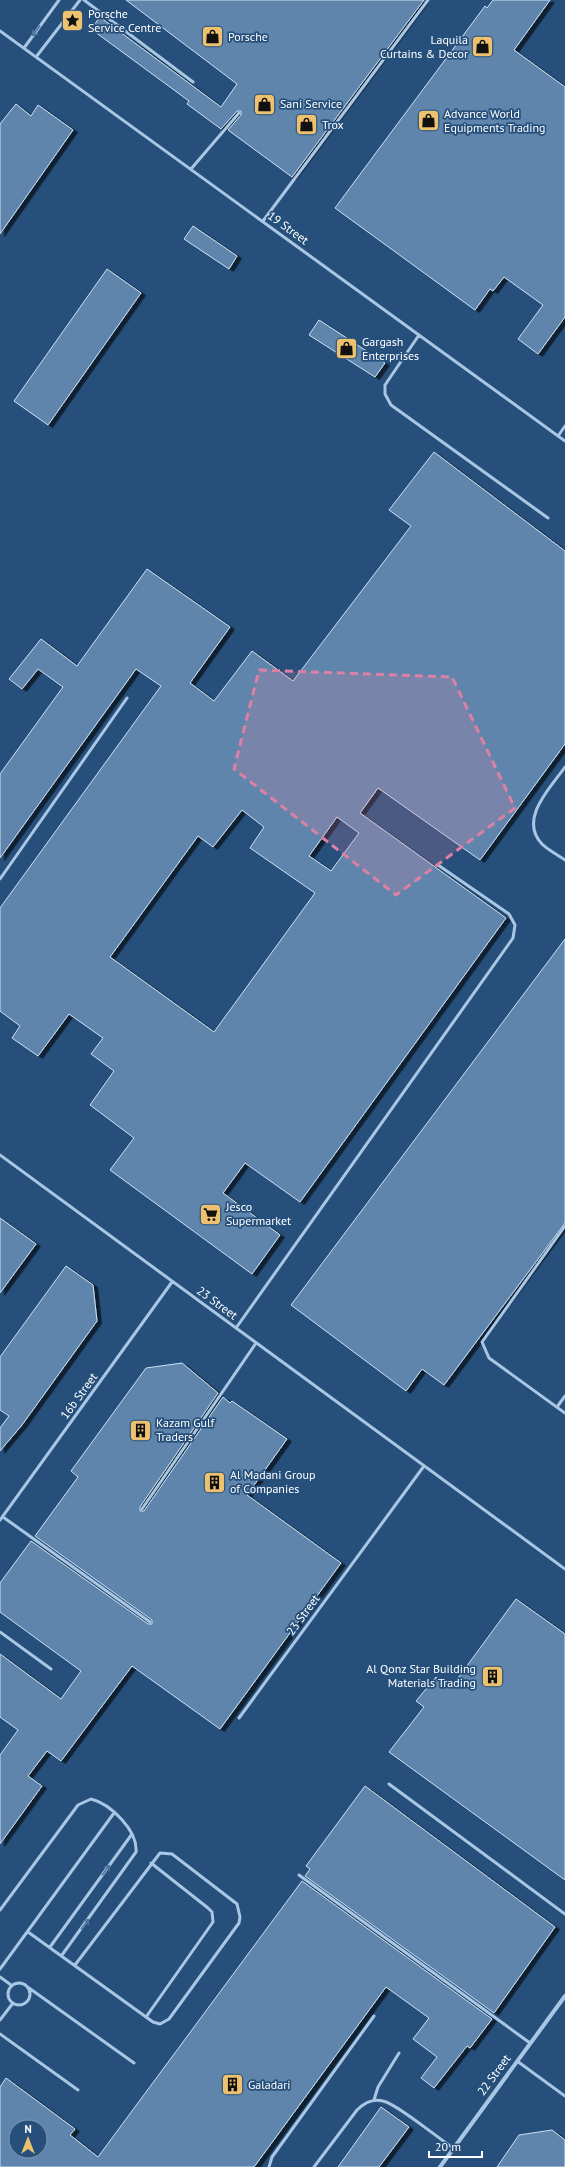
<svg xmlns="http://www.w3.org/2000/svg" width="565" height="2167" font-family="'PT Sans',sans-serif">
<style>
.building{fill:#5e85ac;stroke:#cce0f3;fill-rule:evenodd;filter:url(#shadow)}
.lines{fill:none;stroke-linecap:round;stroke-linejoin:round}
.service{stroke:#a9c7e4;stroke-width:3}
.minor{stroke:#a9c7e4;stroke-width:4}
.oneway{stroke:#4d749a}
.marked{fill:#dd80a5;fill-opacity:0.2;stroke:#dd80a5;stroke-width:3;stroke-dasharray:8 5;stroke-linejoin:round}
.labels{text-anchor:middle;stroke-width:3.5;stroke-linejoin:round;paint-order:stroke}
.poi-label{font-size:12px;fill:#fff;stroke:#26507b;text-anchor:start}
.street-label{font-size:12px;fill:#fff;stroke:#26507b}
</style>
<defs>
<filter id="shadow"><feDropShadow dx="4.5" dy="2.5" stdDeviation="0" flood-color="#0009"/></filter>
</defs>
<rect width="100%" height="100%" fill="#26507b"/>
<!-- building -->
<path class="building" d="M 126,0 L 424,0 L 292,177 L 228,130 L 241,115 L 241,111 L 237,111 L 221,129 L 187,104 L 189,101 L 91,29 L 100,17 L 221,107 L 237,84 Z
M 493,0 L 550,0 L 514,50 L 565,87 L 565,317 L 538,354 L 518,339 L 543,305 L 504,277 L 493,291 L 490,289 L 475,310 L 335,208 L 485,6 L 487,8 Z
M 16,104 L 31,116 L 38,105 L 73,130 L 0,234 L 0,124 Z
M 193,226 L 237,256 L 229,269 L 184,239 Z
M 107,269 L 141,293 L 48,425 L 14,401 Z
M 319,320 L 385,363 L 375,377 L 309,335 Z
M 434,452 L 565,551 L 565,744 L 480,860 L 378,788 L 360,813 L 506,918 L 300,1202 L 245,1163 L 223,1193 L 280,1235 L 252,1274 L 110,1170 L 134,1138 L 90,1105 L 114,1071 L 91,1054 L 103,1038 L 69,1014 L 38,1056 L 12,1038 L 20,1026 L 0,1011 L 0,908 L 161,686 L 136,669 L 0,858 L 0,774 L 63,687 L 38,669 L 22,689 L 9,679 L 41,639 L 77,666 L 147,569 L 230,627 L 190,683 L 214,701 L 252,651 L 293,681 L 411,526 L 389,510 ZM 242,810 L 264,827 L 250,848 L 315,893 L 214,1032 L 110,957 L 198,836 L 213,847 ZM 337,817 L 359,833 L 331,871 L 309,856 Z
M 565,939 L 565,1223 L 444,1385 L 422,1369 L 406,1391 L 291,1305 Z
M 0,1218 L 36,1244 L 0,1293 Z
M 66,1266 L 93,1285 L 97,1321 L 22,1425 L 0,1451 L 0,1428 L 9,1416 L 0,1410 L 0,1357 Z
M 182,1363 L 218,1393 L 140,1507 L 140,1511 L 144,1511 L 223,1397 L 230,1403 L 232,1401 L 287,1439 L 247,1495 L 341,1563 L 220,1729 L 132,1666 L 61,1761 L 47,1751 L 28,1776 L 42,1786 L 0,1844 L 0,1755 L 18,1730 L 0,1717 L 0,1654 L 61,1699 L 81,1671 L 0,1612 L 0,1583 L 31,1541 L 148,1624 L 152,1624 L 152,1620 L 35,1536 L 78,1477 L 71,1471 L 146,1368 Z
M 516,1599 L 565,1634 L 565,1880 L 389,1752 L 424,1707 L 416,1701 L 436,1677 L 450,1689 Z
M 365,1786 L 555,1927 L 494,2013 L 305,1876 L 310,1869 L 306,1866 Z
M 302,1881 L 492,2019 L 470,2048 L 467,2046 L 434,2088 L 421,2078 L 437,2057 L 413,2039 L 429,2018 L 386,1987 L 254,2167 L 0,2167 L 0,2087 L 6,2078 L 75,2129 L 70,2135 L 98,2157 ZM 16,2127 L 40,2127 L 40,2151 L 16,2151 Z
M 381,2107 L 409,2127 L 379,2167 L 338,2167 Z
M 552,2130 L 565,2140 L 565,2167 L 497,2167 L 519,2135 Z"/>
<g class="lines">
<!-- service -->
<path class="service" d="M 84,0 L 193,82
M 0,31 L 565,441
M 24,48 L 59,0
M 36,57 L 80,0
M 191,169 L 239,113
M 263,221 L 428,0
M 419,335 L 385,385 L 385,394 L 391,405 L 548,518
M 558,436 L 565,426
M 565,767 C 551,787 518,819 542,844 C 548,850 558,855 565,860
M 0,879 L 127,698
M 0,1155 L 565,1569
M 565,1226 L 482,1342 L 489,1358 L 565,1413
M 236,1328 L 513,938 L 515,925 L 509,914 L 438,865
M 557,1407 L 565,1396
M 142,1509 L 256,1343
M 3,1517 L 150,1622
M 0,1520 L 172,1282
M 0,1632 L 51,1669
M 239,1718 L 424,1466
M 389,1784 L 565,1914
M 299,1875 L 530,2043
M 0,1910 L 78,1805 L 91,1799 C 111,1804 138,1831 136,1852 L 62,1955
M 28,1932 L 153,2022 L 160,2024 L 169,2019 L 239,1923 L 240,1917 L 237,1904 L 172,1854 L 160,1853 L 75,1965
M 50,1947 L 132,1834
M 0,1969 L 114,1813
M 0,1977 L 11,1985
M8 1994a11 11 0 1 1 22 0a11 11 0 1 1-22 0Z
M 29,1988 L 134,2063
M 146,2017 L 213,1922 L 212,1912 L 208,1908 L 151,1863
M 0,2020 L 13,2003
M 0,2034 L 78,2090
M 517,2061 L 565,2096
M 374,2100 L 378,2087 L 399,2053
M 269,2167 L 272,2157 L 374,2016
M 314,2167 L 357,2110 C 364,2103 372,2098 383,2101 C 397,2104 438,2138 453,2148"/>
<!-- minor -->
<path class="minor" d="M 440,2167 L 565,1996"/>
</g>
<!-- one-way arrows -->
<defs><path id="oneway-shaft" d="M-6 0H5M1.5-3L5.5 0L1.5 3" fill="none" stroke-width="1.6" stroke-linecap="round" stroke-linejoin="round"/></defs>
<g class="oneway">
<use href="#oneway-shaft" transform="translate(36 31) rotate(127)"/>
<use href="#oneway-shaft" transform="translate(106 1870) rotate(-54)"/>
<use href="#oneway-shaft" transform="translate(85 1924) rotate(-54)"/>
</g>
<!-- marked area -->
<path class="marked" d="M 259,670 L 452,677 L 515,808 L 396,895 L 234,769 Z"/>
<!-- icons -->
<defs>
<symbol id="sight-square" viewBox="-11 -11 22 22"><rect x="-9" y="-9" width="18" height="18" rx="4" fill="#edc16e" stroke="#26507b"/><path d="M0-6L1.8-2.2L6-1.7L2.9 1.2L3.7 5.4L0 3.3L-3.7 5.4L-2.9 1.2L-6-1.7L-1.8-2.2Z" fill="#111"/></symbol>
<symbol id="shop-square" viewBox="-11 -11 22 22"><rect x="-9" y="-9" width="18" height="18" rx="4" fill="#edc16e" stroke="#26507b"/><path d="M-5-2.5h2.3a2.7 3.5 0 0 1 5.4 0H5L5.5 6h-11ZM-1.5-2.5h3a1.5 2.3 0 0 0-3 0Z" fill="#111"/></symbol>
<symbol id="supermarket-square" viewBox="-11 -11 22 22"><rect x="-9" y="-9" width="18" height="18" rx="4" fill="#edc16e" stroke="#26507b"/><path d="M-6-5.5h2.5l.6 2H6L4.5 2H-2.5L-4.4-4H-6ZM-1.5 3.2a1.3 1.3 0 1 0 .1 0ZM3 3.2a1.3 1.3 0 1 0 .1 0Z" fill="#111"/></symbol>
<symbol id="building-square" viewBox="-11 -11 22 22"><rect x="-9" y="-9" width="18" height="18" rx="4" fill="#edc16e" stroke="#26507b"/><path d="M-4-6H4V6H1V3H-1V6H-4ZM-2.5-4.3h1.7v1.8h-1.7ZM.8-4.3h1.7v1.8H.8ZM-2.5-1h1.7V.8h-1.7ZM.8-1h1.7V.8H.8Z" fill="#111"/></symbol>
</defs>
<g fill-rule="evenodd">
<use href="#sight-square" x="60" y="8" width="25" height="25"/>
<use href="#shop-square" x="200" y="24" width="25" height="25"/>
<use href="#shop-square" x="470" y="34" width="25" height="25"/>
<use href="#shop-square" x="252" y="92" width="25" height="25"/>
<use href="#shop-square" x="416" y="108" width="25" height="25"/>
<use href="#shop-square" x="294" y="112" width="25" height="25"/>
<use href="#shop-square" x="334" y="336" width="25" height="25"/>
<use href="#supermarket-square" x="198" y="1202" width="25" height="25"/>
<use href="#building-square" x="128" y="1418" width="25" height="25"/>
<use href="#building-square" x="202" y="1470" width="25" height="25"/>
<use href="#building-square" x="480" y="1664" width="25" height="25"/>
<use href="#building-square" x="220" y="2072" width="25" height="25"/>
</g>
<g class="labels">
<!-- poi labels -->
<g class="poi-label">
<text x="88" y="18">Porsche<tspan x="88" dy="14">Service Centre</tspan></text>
<text x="228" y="41">Porsche</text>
<text x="468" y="44" text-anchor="end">Laquila<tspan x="468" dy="14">Curtains &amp; Decor</tspan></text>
<text x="280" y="108">Sani Service</text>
<text x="444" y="118">Advance World<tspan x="444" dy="14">Equipments Trading</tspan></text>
<text x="322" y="129">Trox</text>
<text x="362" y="346">Gargash<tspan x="362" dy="14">Enterprises</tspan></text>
<text x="226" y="1211">Jesco<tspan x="226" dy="14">Supermarket</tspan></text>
<text x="156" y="1427">Kazam Gulf<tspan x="156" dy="14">Traders</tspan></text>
<text x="230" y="1479">Al Madani Group<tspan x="230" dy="14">of Companies</tspan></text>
<text x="476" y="1673" text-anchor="end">Al Qonz Star Building<tspan x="476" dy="14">Materials Trading</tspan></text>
<text x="248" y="2089">Galadari</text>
</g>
<!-- street labels -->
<g class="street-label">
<text transform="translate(288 228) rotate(36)" y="4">19 Street</text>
<text transform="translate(217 1303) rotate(36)" y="4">23 Street</text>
<text transform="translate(79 1396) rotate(-54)" y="4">16b Street</text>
<text transform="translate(303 1615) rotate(-54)" y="4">23 Street</text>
<text transform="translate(494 2075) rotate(-54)" y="4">22 Street</text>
</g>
</g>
<!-- north arrow -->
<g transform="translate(28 2139)"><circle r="19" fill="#26507b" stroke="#7d96b0"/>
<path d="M0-3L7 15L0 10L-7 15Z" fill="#edc16e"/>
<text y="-6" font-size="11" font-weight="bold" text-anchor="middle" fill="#ffffff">N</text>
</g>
<!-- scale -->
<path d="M429 2151v6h53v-6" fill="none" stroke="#ffffff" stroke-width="2"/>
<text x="435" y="2151" font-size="12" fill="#ffffff" stroke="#26507b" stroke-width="3" paint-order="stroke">20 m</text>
</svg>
